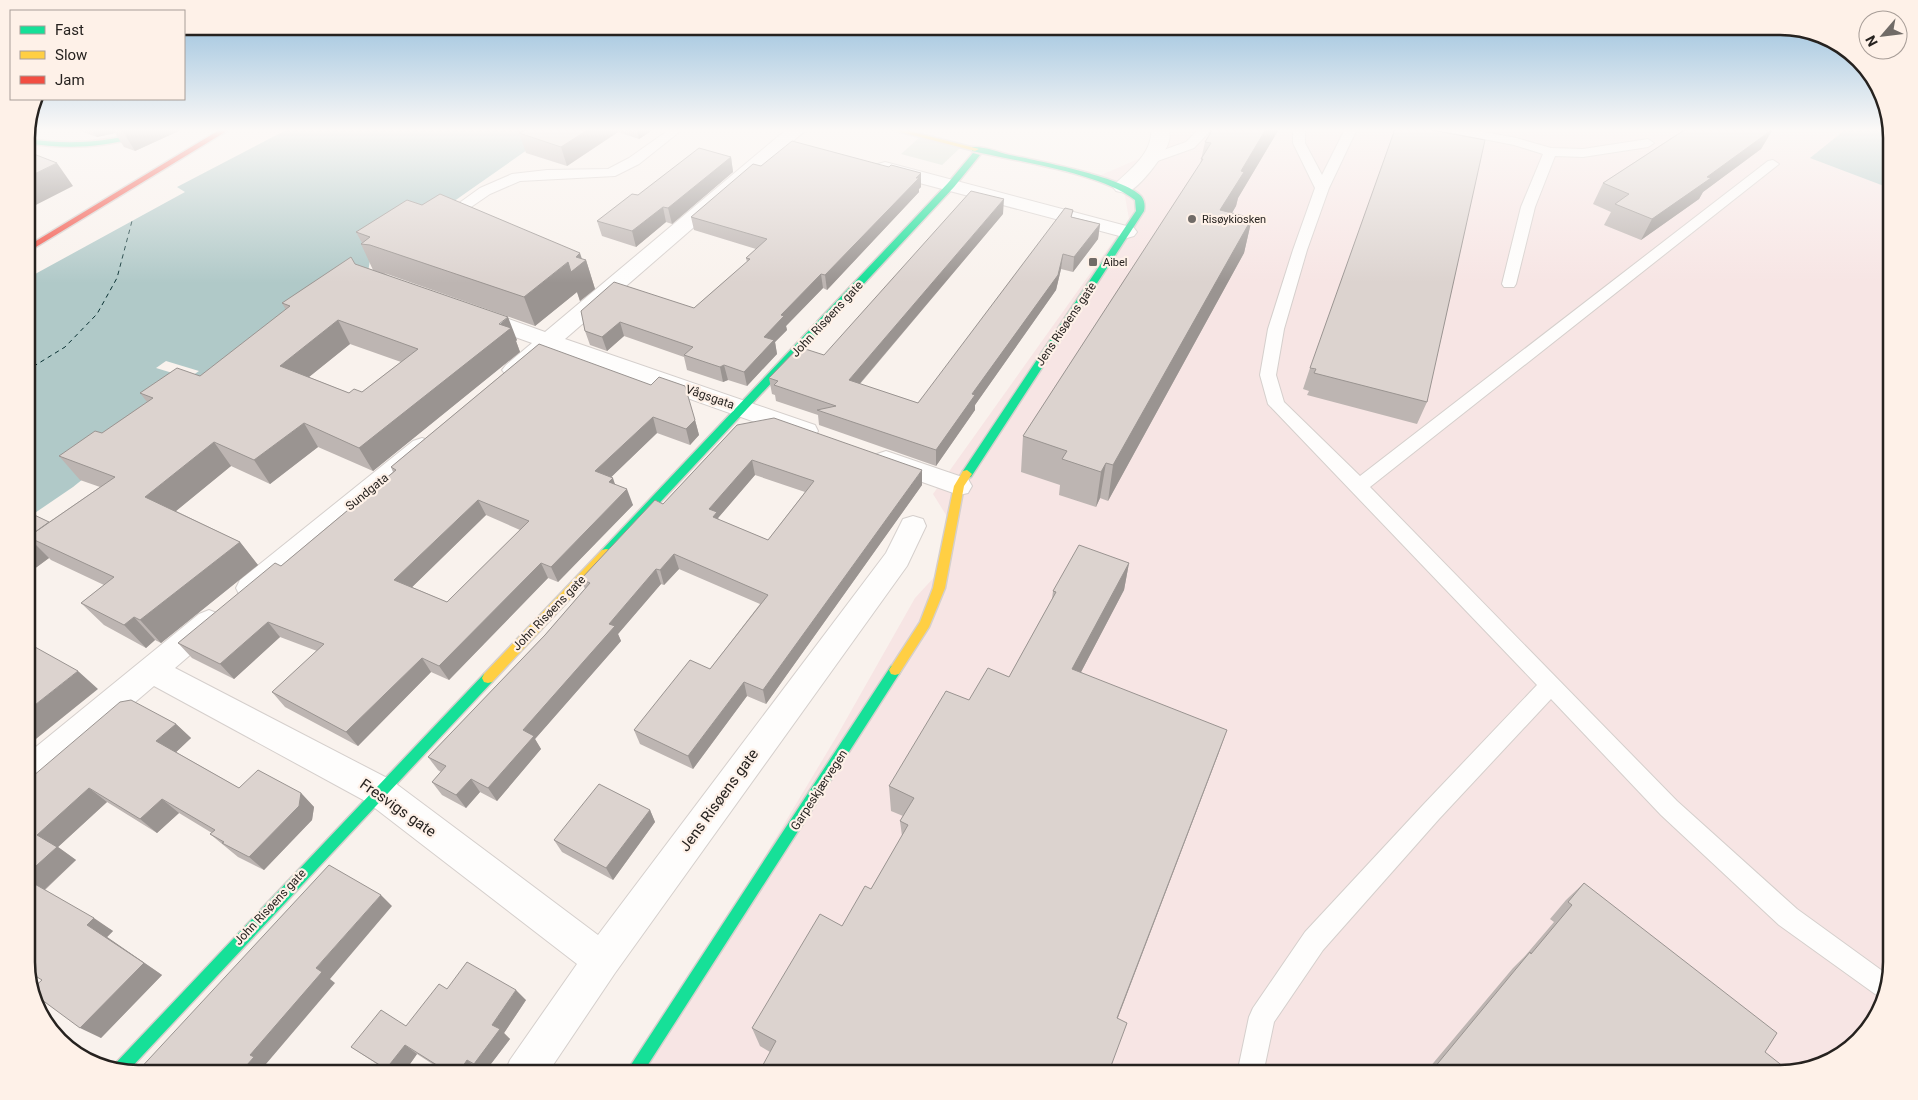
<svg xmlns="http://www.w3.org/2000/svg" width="1918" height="1100" font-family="Roboto,sans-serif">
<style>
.industrial{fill:#f7e5e4}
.green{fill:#d4ded1}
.water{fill:#b0c9c8}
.pier{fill:#f9f2ed}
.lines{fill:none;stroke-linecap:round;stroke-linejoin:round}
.ferry{stroke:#083032;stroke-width:1;stroke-dasharray:4.5 4;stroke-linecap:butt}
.lane-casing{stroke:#d5cfcc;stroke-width:2}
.street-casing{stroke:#d5cfcc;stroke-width:2}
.fast-casing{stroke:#d5cfcc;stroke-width:3}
.slow-casing{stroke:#d5cfcc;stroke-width:3}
.jam-casing{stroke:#d5cfcc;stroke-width:3}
.lane{fill:#fefdfc;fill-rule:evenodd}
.street{fill:#fefdfc;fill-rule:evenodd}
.fast{fill:#16e098;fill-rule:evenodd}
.slow{fill:#ffcf43;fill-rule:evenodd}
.jam{fill:#f24e42;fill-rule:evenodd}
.wall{fill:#bdb5b2;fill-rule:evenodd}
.shaded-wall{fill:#9a9491}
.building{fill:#dcd3cf;stroke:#9a9491;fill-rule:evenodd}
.poi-dot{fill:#706b67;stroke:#fef1e8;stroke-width:2}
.labels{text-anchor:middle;stroke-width:4.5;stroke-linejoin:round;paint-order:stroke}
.far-poi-label{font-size:11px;fill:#26221f;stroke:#fef1e8;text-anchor:start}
.street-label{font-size:12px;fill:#26221f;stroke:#fef1e8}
.near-street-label{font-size:15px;fill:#26221f;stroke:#fef1e8}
.rim{fill:none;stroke:#26221f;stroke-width:2.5}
</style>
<rect width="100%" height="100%" fill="#f9f2ed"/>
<!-- industrial -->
<path class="industrial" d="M 1147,129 L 1849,129 L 1892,188 L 1892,962 L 1877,1018 L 1836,1059 L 1780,1074 L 634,1074 L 838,734 L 915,598 L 938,573 L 951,523 L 933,494 L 1129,219 L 1124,191 L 1094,178 L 1157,151 L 1159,141 Z"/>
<!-- green -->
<path class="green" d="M 920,137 L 960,148 L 942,165 L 901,154 Z"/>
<!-- water -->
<path class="water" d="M 288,129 L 557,129 L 370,260 L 368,272 L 345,269 L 73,487 L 26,519 L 26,279 L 185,192 L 177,187 Z
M 1846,129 L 1891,129 L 1892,189 L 1810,158 Z"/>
<!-- pier -->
<path class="pier" d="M 166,361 L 199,371 L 189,378 L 156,368 Z"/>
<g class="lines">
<!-- ferry -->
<path class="ferry" d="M 26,371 L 65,347 L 97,314 L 117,278 L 132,221"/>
<defs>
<path id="lane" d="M 670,129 L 683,129 L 639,164 L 615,176 L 520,181 L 490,194 L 449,222 L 439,222 L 437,219 L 480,188 L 512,174 L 547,170 L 608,169 L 629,158 Z
M 1199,129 L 1212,129 L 1194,148 L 1149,164 L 1143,160 L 1144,157 L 1186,142 Z
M 1293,129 L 1305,129 L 1305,143 L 1322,175 L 1345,129 L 1357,129 L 1329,188 L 1307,250 L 1284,329 L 1276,375 L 1284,402 L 1360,476 L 1768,161 L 1773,160 L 1779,164 L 1370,487 L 1677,801 L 1797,909 L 1888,975 L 1882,999 L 1779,925 L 1661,815 L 1551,699 L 1439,819 L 1323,950 L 1274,1022 L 1263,1074 L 1237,1074 L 1249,1017 L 1253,1008 L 1305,932 L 1423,805 L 1537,685 L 1268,404 L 1260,375 L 1268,329 L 1293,250 L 1315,188 L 1293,143 Z
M 1446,129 L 1469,129 L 1516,138 L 1551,148 L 1583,149 L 1648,139 L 1654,143 L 1648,147 L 1583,157 L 1555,156 L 1535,207 L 1516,284 L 1514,287 L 1504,287 L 1502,284 L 1521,207 L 1543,154 L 1514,145 L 1448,132 Z"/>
<path id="street" d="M 787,129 L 807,129 L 565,339 L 815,425 L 818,431 L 815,437 L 806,439 L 797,437 L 552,350 C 538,361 525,380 506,375 L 502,370 L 506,365 L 532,343 L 470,321 L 467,316 L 470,311 L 478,309 L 486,311 L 545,332 Z
M 1151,129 L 1169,129 C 1170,135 1170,139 1168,144 C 1163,157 1140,187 1128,192 C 1123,193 1120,192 1116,191 L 1113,187 L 1116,183 C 1132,168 1153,152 1151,129 Z
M 885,162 L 1134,228 L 1137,232 L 1134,236 L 1127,238 L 878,172 L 876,168 L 878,164 Z
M 422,438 L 431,441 L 435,447 L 431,453 L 260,596 L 250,599 L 240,596 L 236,588 L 240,580 L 413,441 Z
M 886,451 L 968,479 L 972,486 L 968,493 L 959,495 L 877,466 L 873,460 L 877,454 Z
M 913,516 L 923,519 L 926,526 L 907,566 L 615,973 L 547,1074 L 504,1074 L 510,1060 L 577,964 L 367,802 L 154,686 L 38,785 L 26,789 L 26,755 L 199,614 L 209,610 L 219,614 L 224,622 L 219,630 L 175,668 L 391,780 L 598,935 L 886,553 L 903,519 Z"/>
<path id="fast" d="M 151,129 L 161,129 C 154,134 144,136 135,138 C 99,148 63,149 26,143 L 26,139 C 69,145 110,143 151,129 Z
M 972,147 C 984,146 998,152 1010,155 C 1038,161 1123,177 1141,196 C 1145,201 1145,206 1144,211 L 971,477 L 967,478 L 962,474 L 963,471 L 1136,211 L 1135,200 C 1101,173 1016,161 972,151 Z
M 973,153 L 980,155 L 954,187 L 610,556 L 602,556 L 600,553 L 602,550 L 948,183 Z
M 895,665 L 899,666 L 901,670 L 899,674 L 642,1074 L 625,1074 L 891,666 Z
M 488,673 L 492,674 L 494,678 L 492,682 L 128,1071 L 112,1067 L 484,674 Z"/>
<path id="slow" d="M 889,129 L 901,129 L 979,149 L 975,151 Z
M 967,470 L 972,474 L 964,486 L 945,588 L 929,627 L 899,674 L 895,675 L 891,674 L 889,670 L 920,622 L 933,588 L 954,486 L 963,471 Z
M 606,549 L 610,550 L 612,553 L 610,556 L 492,682 L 488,683 L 484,682 L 482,678 L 484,674 L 602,550 Z"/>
<path id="jam" d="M 221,129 L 230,129 L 26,253 L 26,247 Z"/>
</defs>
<!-- lane casing -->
<use href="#lane" class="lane-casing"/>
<!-- street casing -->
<use href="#street" class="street-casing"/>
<!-- fast casing -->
<use href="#fast" class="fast-casing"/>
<!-- slow casing -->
<use href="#slow" class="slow-casing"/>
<!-- jam casing -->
<use href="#jam" class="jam-casing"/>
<!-- lane -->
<use href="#lane" class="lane"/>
<!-- street -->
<use href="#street" class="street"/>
<!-- fast -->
<use href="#fast" class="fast"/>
<!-- slow -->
<use href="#slow" class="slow"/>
<!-- jam -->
<use href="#jam" class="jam"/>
</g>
<!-- wall -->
<path class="wall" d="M 74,129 L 183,129 L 135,151 L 124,147 L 115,133 L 97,137 Z
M 527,129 L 654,129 L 639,139 L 618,132 L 567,166 L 526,153 L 519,133 Z
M 1210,129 L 1279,129 L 1238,198 L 1236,206 L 1232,213 L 1252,218 L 1244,253 L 1108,501 L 1100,498 L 1096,507 L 1059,495 L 1060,485 L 1021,472 L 1023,436 L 1200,164 L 1205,142 L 1209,135 Z
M 1670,129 L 1773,129 L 1761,149 L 1703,192 L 1699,199 L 1641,240 L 1604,225 L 1611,212 L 1593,204 L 1603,183 L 1682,131 Z
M 731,157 L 733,172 L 672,224 L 666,222 L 636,247 L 602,236 L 597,221 L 638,195 Z
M 761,166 L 889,167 L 921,173 L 921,187 L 919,189 L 919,192 L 827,290 L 823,288 L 786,326 L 787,330 L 775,342 L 777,354 L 747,386 L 728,380 L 723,382 L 687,370 L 684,357 L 624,336 L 607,351 L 590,345 L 585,331 L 581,311 L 694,308 L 747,262 L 746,258 L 756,249 L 694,230 L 691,217 Z
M 1003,214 L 860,384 L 918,403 L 1072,217 L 1100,224 L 1098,239 L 1073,272 L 1061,269 L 1056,290 L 975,405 L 975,410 L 936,466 L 819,425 L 818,415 L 776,401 L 775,395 L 772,394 L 769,378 L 824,355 Z
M 356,232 L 582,259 L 586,260 L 595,289 L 580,301 L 577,292 L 535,326 L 384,273 L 517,340 L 516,341 L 520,352 L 373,471 L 318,447 L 270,484 L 231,466 L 176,511 L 240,542 L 258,565 L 161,643 L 155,640 L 146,648 L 104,625 L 81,603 L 104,585 L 51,560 L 49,558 L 26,575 L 26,511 L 49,522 L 100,487 L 80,480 L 59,456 L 102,433 L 147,402 L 140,393 L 200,376 L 286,310 L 282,303 L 355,264 L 373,270 L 361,244 L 362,243 ZM 350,344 L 401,362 L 362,392 L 349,393 L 309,377 Z
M 539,344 L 695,420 L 699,435 L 690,445 L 657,433 L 611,477 L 615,484 L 633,505 L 558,582 L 548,578 L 449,680 L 431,672 L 358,746 L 285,707 L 272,692 L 317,651 L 280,637 L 234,679 L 192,658 L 178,643 L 281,566 L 393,472 L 391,467 ZM 486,515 L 520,530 L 447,602 L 412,587 Z
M 1310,368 L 1427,402 L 1417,424 L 1307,395 L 1309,391 L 1303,389 Z
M 737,425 L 922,485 L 766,704 L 747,696 L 693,769 L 640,744 L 634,730 L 710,669 L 760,604 L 679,569 L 664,585 L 661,584 L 618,634 L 621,641 L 535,739 L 541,749 L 497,801 L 480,792 L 466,808 L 442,795 L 432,782 L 441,772 L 438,770 L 428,757 L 545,635 L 585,589 L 581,579 L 663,504 ZM 755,475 L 805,492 L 768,540 L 719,520 L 718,518 Z
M 1129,563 L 1124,590 L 1081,672 L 1218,755 L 770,1052 L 760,1046 L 752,1028 L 842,926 L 871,889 L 902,836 L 900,821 L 903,816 L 891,811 L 889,786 L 1009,677 L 1052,599 L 1053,591 Z
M 176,724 L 191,738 L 176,752 L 239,788 L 301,793 L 314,807 L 312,820 L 264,870 L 238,857 L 210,834 L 212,833 L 179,813 L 157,833 L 107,802 L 58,847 L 76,860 L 45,890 L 113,931 L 107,937 L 162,975 L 101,1038 L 42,980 L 26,782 Z
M 650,810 L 655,822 L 613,880 L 562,852 L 554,840 Z
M 1584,883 L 1765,1052 L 1780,1074 L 1424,1074 L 1513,968 L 1525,956 L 1554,922 L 1550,919 L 1566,900 Z
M 447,989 L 526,1000 L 504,1033 L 510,1039 L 484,1073 L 478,1069 L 475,1074 L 448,1074 L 417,1054 L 403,1074 L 392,1074 L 351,1047 L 406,1026 Z"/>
<!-- shaded-wall -->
<path class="shaded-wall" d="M 91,129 L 112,129 L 115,133 L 97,137 Z
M 118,129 L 183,129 L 135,151 L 122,130 Z
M 589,129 L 617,129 L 618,132 L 567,166 L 561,147 Z
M 637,129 L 654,129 L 639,139 Z
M 1266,129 L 1279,129 L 1238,198 L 1236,206 L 1213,245 L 1220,210 L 1241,171 Z
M 1773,129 L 1761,149 L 1703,192 L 1699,199 L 1641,240 L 1652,219 L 1707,177 Z
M 731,157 L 733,172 L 672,224 L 668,208 Z
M 57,163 L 73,186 L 26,210 L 26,178 Z
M 921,173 L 921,187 L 919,189 L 919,192 L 827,290 L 825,275 Z
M 1004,199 L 1003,214 L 850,395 L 849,380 Z
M 663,207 L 666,222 L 636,247 L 632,231 Z
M 26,217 L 34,228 L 26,232 Z
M 1252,218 L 1244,253 L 1108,501 L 1113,465 Z
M 1100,224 L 1098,239 L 1073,272 L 1074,257 Z
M 580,253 L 583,262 L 586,260 L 595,289 L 580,301 L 577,292 L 535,326 L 524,297 Z
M 1063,254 L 1061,269 L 1056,290 L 975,405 L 975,410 L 936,466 L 936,450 Z
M 821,274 L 823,288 L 786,326 L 787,330 L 775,342 L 777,354 L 747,386 L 744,372 L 764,337 L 781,315 Z
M 508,317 L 517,340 L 516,341 L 520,352 L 373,471 L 359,448 Z
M 338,320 L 350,344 L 294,389 L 280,366 Z
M 620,322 L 624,336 L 607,351 L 602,337 Z
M 724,365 L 728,380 L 723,382 L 720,367 Z
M 653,417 L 657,433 L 601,487 L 595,471 Z
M 695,420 L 699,435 L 690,445 L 686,429 Z
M 304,423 L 318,447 L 270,484 L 254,460 Z
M 214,442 L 231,466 L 165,520 L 145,497 Z
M 752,460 L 755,475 L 718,518 L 721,527 L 717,532 L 709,509 Z
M 1106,463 L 1100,498 L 1096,507 L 1101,472 Z
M 922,470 L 922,485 L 766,704 L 763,690 Z
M 613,478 L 618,494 L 609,482 Z
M 627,489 L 633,505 L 558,582 L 551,567 Z
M 478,500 L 486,515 L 404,595 L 394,580 Z
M 30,539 L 49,558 L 26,575 L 26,542 Z
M 240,542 L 258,565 L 161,643 L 140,620 Z
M 674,554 L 679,569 L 664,585 L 660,570 Z
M 541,563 L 548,578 L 449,680 L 439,666 Z
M 1129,563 L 1124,590 L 1069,695 L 1072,669 Z
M 656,569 L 661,584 L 618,634 L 621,641 L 535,739 L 541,749 L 497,801 L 488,788 L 523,730 L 609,624 Z
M 134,617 L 155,640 L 146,648 L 124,625 Z
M 268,622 L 280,637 L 234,679 L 220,664 Z
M 422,658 L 431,672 L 358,746 L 346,732 Z
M 78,671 L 98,689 L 26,747 L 26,712 Z
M 744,682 L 747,696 L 693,769 L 688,756 Z
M 176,724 L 191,738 L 172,756 L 156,741 Z
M 1227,730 L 1218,755 L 1111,1036 L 1117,1018 Z
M 471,779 L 480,792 L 466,808 L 456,795 Z
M 89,788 L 107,802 L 58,847 L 76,860 L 44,890 L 26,879 L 26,875 L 37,835 Z
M 301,793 L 314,807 L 312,820 L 264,870 L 249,857 Z
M 162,799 L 179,813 L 157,833 L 140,819 Z
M 650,810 L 655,822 L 613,880 L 606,868 Z
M 381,895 L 392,906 L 330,979 L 335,983 L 266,1064 L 269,1066 L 263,1074 L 239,1074 L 250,1055 L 316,968 Z
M 94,918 L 113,931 L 107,937 L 162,975 L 101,1038 L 80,1028 L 87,925 Z
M 516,990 L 526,1000 L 504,1033 L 510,1039 L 484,1073 L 474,1064 L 492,1025 Z
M 405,1045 L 417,1054 L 403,1074 L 392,1074 L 386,1069 Z
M 467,1060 L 478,1069 L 475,1074 L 461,1074 L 459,1072 Z
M 456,1071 L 460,1074 L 453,1074 Z"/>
<!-- building -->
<path class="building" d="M 527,129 L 589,129 L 561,147 L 519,133 Z
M 1213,129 L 1266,129 L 1241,171 L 1244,172 L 1220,210 L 1252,218 L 1113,465 L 1106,463 L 1101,472 L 1062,459 L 1067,451 L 1023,436 L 1203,159 L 1201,159 L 1211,143 L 1205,142 Z
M 1395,129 L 1426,129 L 1485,140 L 1427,402 L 1314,373 L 1316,369 L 1310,368 Z
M 1686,129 L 1773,129 L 1707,177 L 1711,178 L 1652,219 L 1615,204 L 1629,194 L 1603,183 Z
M 792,141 L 889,167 L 891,165 L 921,173 L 916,178 L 919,178 L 825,275 L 821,274 L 781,315 L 784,316 L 764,337 L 774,340 L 744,372 L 724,365 L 720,367 L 684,355 L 693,347 L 620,322 L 602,337 L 585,331 L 581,311 L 614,282 L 694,308 L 750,259 L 746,258 L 767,239 L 691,217 L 753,164 L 761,166 Z
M 699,148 L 731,157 L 668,208 L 663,207 L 632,231 L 597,221 L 632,194 L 638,195 Z
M 26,151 L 57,163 L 26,178 Z
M 971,191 L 1004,199 L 849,380 L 918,403 L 1065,208 L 1073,210 L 1071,217 L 1100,224 L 1074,257 L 1063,254 L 1058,275 L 972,394 L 975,395 L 936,450 L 817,410 L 836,406 L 774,385 L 778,381 L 769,378 L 799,347 L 824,355 Z
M 440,194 L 580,253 L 576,257 L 586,260 L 571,272 L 568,262 L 524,297 L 370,245 L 361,244 L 370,237 L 356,232 L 407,200 L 422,205 Z
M 351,257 L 355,264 L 508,317 L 499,324 L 511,328 L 359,448 L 304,423 L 254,460 L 214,442 L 145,497 L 240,542 L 140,620 L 134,617 L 124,625 L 81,603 L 114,577 L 28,537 L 115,477 L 59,456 L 95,431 L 102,433 L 153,398 L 140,393 L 177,368 L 200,376 L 290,306 L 282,303 ZM 338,320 L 418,349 L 362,392 L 354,389 L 349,393 L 280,366 Z
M 539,344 L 651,385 L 659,377 L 685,386 L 695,420 L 686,429 L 653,417 L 595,471 L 613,478 L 609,482 L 627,489 L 551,567 L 541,563 L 439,666 L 422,658 L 346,732 L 272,692 L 324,644 L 268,622 L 220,664 L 178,643 L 275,563 L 281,566 L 396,470 L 391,467 ZM 478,500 L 529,521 L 447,602 L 394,580 Z
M 774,418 L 922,470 L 763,690 L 744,682 L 688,756 L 634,730 L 690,660 L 710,669 L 768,595 L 674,554 L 660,570 L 656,569 L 609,624 L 615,626 L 523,730 L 534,736 L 488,788 L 471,779 L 456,795 L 432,782 L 446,766 L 428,757 L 545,635 L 590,583 L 581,579 L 655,500 L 663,504 L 737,425 ZM 752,460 L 814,481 L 768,540 L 713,517 L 717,512 L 709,509 Z
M 26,511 L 49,522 L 28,537 L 30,539 L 26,542 Z
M 1079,545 L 1129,563 L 1072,669 L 1227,730 L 1117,1018 L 1127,1023 L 1108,1074 L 758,1074 L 776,1041 L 752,1028 L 820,914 L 842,926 L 865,886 L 871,889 L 908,825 L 900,821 L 914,798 L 889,786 L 946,691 L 969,700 L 988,668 L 1009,677 L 1056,592 L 1053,591 Z
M 35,647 L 78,671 L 26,712 L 26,654 Z
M 131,700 L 176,724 L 156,741 L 239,788 L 258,770 L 301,793 L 299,806 L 249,857 L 222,843 L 224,842 L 210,834 L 215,830 L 162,799 L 140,819 L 89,788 L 37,835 L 57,847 L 26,875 L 26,782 L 120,702 Z
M 599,784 L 650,810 L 606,868 L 554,840 Z
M 329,865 L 381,895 L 316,968 L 322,972 L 250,1055 L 254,1057 L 239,1074 L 136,1073 Z
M 26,879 L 94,918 L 87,925 L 144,963 L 80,1028 L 34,994 L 32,989 L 42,980 L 27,971 L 26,969 Z
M 1584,883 L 1777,1033 L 1765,1052 L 1789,1071 L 1780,1074 L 1429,1074 L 1530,952 L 1531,954 L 1572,905 L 1568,902 Z
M 467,962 L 516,990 L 492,1025 L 500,1029 L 474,1064 L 467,1060 L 459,1072 L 456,1071 L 453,1074 L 451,1074 L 405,1045 L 386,1069 L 351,1047 L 381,1010 L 406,1026 L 439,984 L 447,989 Z"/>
<!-- sky -->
<linearGradient id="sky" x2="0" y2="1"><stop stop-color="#91bcdb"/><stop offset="0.46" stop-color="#fcf9f7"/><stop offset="1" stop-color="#fcf9f7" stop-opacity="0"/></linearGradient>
<rect width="1918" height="283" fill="url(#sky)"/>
<!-- markers -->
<g class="poi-dot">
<circle cx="1192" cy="219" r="5"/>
<rect x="1088" y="257" width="10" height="10" rx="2.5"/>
</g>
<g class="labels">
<!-- far-poi labels -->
<g class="far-poi-label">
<text x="1202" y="223">Risøykiosken</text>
<text x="1103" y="266">Aibel</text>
</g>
<!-- street labels -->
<g class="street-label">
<text transform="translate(827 319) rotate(-47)" y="4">John Risøens gate</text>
<text transform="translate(1066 324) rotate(-56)" y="4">Jens Risøens gate</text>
<text transform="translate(710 397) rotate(19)" y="4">Vågsgata</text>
<text transform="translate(367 492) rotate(-39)" y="4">Sundgata</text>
<text transform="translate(549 613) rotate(-46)" y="4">John Risøens gate</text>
<text transform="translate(819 790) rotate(-57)" y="4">Garpeskjærvegen</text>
<text transform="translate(270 907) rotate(-47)" y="4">John Risøens gate</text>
</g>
<!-- near-street labels -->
<g class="near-street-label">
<text transform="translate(719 800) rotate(-54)" y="5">Jens Risøens gate</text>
<text transform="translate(398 808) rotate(35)" y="5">Fresvigs gate</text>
</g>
</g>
<!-- crop -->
<path d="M0 0H1918V1100H0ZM138 35H1780A103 103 0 0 1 1883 138V962A103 103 0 0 1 1780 1065H138A103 103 0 0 1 35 962V138A103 103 0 0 1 138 35Z" fill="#fef1e8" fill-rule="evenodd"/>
<path class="rim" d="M138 35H1780A103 103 0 0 1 1883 138V962A103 103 0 0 1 1780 1065H138A103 103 0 0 1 35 962V138A103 103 0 0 1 138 35Z"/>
<!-- legend -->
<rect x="10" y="10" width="175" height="90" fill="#fef1e8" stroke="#a89e98"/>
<rect x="20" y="26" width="25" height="8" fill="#16e098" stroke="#a89e98"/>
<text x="55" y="35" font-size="15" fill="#26221f">Fast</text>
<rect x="20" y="51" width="25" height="8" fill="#ffcf43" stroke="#a89e98"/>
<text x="55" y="60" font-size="15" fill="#26221f">Slow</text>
<rect x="20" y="76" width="25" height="8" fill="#f24e42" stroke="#a89e98"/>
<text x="55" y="85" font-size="15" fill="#26221f">Jam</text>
<!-- north arrow -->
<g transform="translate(1883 35) rotate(242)"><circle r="24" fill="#fef1e8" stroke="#a89e98"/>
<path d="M0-4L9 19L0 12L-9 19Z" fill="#706b67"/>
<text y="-8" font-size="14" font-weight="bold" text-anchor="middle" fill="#26221f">N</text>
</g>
</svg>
